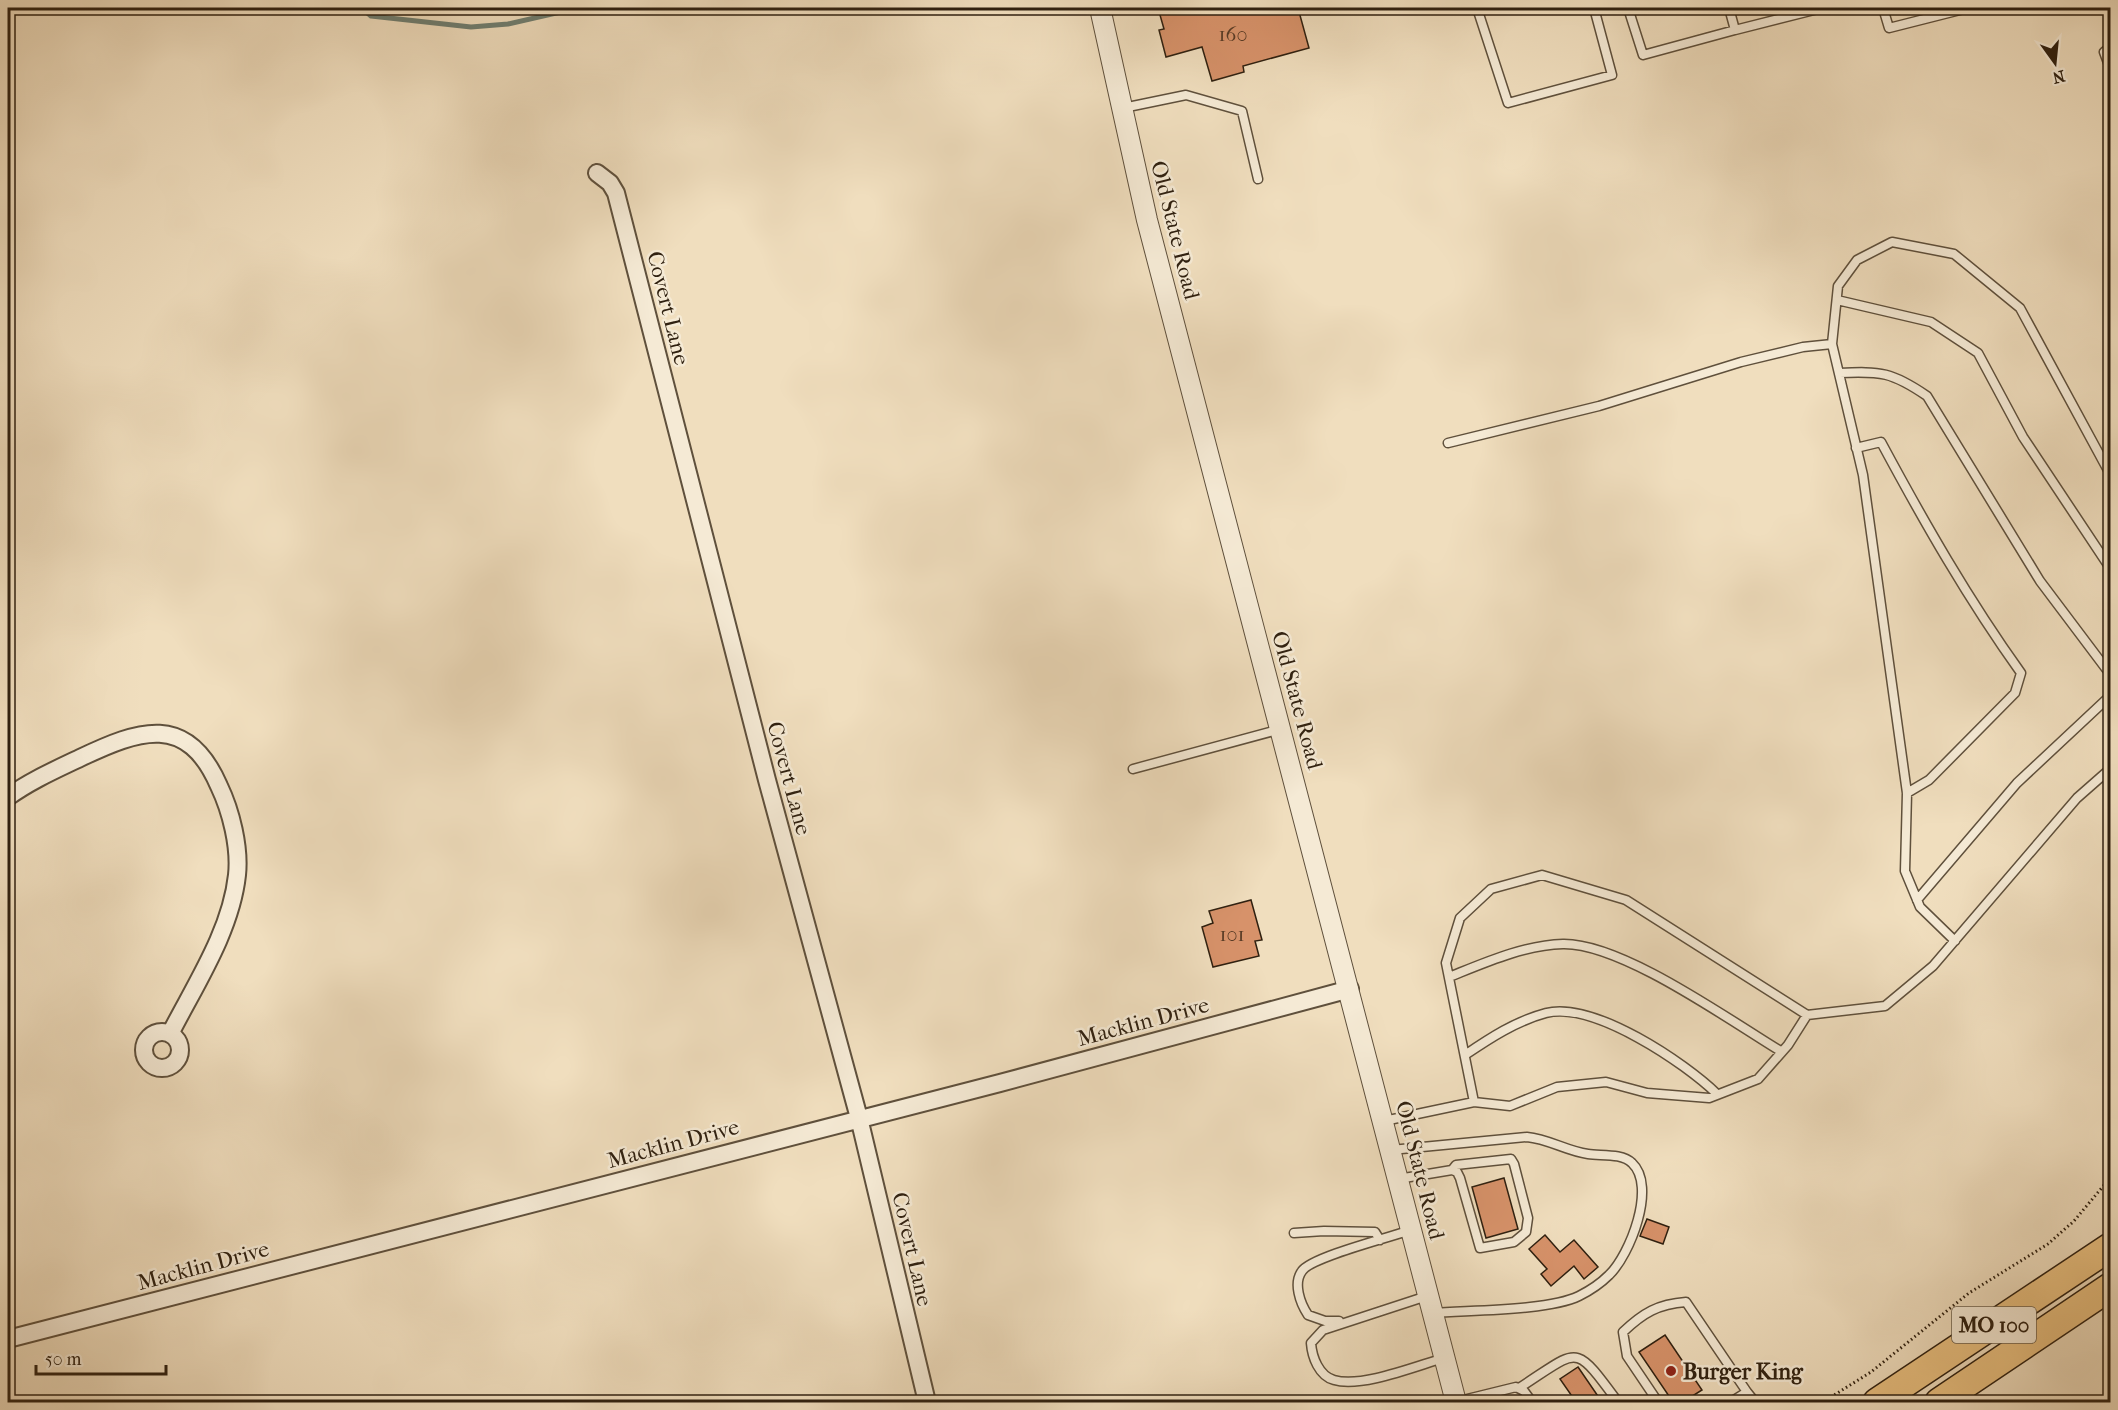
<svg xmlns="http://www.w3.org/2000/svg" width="2118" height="1410" font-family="'IM FELL French Canon',serif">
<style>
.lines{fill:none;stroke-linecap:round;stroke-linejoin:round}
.stream{stroke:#6f7e71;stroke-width:5}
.building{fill:#d7926a;stroke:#2f2010;stroke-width:1.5}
.service-casing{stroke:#5f503c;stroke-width:11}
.minor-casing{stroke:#5f503c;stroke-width:20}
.tertiary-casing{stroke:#5f503c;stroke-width:22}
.trunk-casing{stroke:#2f2010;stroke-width:30}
.path{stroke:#2f2010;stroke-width:3;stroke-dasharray:1.5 3;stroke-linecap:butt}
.service{stroke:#f5ead5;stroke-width:8}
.minor{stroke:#f5ead5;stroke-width:16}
.tertiary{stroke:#f5ead5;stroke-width:20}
.trunk{stroke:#e8bf7f;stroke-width:27}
.poi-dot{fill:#8f2418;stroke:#f5ead5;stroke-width:2}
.labels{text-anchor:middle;stroke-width:5;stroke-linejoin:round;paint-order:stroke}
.number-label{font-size:20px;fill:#593c26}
.shield{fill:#f5ead5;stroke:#6a5d4b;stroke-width:1.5}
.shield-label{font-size:21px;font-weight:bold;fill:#2f2010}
.street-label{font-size:22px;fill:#2f2010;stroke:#f5ead5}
.poi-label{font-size:22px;font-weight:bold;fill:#2f2010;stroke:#f5ead5;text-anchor:start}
</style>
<rect width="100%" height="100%" fill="#f0debe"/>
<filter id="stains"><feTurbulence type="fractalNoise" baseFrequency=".00333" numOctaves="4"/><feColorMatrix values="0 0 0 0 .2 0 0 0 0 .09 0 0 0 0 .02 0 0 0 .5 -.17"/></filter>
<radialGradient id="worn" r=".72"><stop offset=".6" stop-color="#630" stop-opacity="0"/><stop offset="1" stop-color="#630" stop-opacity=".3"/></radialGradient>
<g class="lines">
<!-- stream -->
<path class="stream" d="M 350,8 L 363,9 L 371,16 L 471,27 L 508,24 L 578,8"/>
</g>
<!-- building -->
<path class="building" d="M 1158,8 L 1298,8 L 1309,48 L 1243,66 L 1244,72 L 1212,81 L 1202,47 L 1166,57 L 1159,30 L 1164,29 Z
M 1251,900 L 1262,940 L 1255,941 L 1259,956 L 1213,967 L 1202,927 L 1213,923 L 1209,911 Z
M 1504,1178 L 1518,1229 L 1486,1238 L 1472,1187 Z
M 1647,1219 L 1669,1227 L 1663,1244 L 1640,1236 Z
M 1545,1235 L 1560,1252 L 1574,1240 L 1598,1267 L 1584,1279 L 1574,1266 L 1551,1286 L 1541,1274 L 1547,1269 L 1529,1249 Z
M 1665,1335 L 1702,1390 L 1683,1402 L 1673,1402 L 1639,1352 Z
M 1578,1367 L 1602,1402 L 1576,1402 L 1560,1379 Z"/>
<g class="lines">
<defs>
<path id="service" d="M 1477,8 L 1508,103 L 1612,75 L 1594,8
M 1628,8 L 1643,55 L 1735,30 L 1729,8
M 1883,8 L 1889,28 L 1968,8
M 1735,30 L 1822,8
M 2110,47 L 2104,52 L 2110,68
M 1123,108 L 1186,95 L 1242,111 L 1258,179
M 1837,300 L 1931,322 L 1978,353 L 2023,437 L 2110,568
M 1839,373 C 1881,371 1892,372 1927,396 L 2040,581 L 2110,674
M 1448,443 L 1599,406 L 1741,362 L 1803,347 L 1832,344
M 1856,448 L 1881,442 C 1924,522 1968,599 2021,673 L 2015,693 L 1929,780 L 1907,793
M 1133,769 L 1281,729
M 1917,900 L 2017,783 L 2110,696
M 1955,941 L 1920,907 L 1905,871 L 1907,793 L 1863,475 L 1832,344 L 1838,286 L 1857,260 L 1892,242 L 1954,254 L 2020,308 L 2110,474
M 1449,977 C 1484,963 1524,945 1563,944 C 1622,943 1729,1020 1782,1052
M 1465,1055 C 1490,1038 1516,1021 1546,1013 C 1594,1001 1685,1063 1717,1094
M 1474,1102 L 1446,963 L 1460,918 L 1491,889 L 1542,875 L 1626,900 L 1807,1015
M 1384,1121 L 1474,1102 L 1510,1106 L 1557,1087 L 1606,1082 L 1647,1093 L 1709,1098 L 1758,1079 L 1788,1045 L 1807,1015 L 1885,1006 L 1933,966 L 2077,798 L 2110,769
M 1391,1150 L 1527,1137 C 1549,1139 1566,1151 1588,1154 C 1601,1156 1622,1153 1632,1163 C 1657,1186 1630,1255 1609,1275 C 1600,1284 1589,1291 1579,1296 C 1548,1311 1470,1310 1433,1313
M 1398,1179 L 1452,1170 L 1456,1165 L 1511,1159 L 1514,1164 L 1528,1218 L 1526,1232 L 1514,1242 L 1480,1248 L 1460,1178 L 1457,1172 L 1452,1170
M 1294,1233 L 1324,1231 L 1375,1232 L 1380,1240
M 1427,1296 L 1323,1330 L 1311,1343 C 1312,1357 1319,1376 1334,1380 C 1362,1388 1416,1366 1444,1358
M 1339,1321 L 1325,1321 L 1308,1315 C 1300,1303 1293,1283 1302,1271 C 1311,1257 1391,1237 1411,1230
M 1519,1388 C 1580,1349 1573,1341 1618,1402
M 1455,1402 L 1516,1387 L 1524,1391 L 1532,1402
M 1658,1402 L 1627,1356 L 1623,1332 C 1643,1313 1658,1304 1686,1302 L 1747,1392
M 1731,1402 L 1747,1392 L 1755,1402"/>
<path id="minor" d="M 597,173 L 610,183 L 616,193 L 767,780 L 859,1118 L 927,1402
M 8,797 C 30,781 55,770 80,758 C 139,730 187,712 219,786 C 231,811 240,847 237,875 C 231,931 195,985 170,1034
M144 1050a18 18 0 1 1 36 0a18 18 0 1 1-36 0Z
M 8,1339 L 1000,1083 L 1350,989"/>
<path id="tertiary" d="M 1100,8 L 1147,220 L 1456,1402"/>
<path id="trunk" d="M 1877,1402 L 2110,1247
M 1939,1402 L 2110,1287"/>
</defs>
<!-- service casing -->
<use href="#service" class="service-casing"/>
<!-- minor casing -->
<use href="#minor" class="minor-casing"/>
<!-- tertiary casing -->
<use href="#tertiary" class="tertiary-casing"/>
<!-- trunk casing -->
<use href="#trunk" class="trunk-casing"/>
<!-- path -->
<path class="path" d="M 1823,1402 L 1871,1372 L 1969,1293 L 2048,1244 L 2074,1221 L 2110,1178"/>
<!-- service -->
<use href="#service" class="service"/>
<!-- minor -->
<use href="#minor" class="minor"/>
<!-- tertiary -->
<use href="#tertiary" class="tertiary"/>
<!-- trunk -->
<use href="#trunk" class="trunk"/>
</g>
<!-- markers -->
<circle class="poi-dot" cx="1671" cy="1371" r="6"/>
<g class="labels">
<!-- number labels -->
<g class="number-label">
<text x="1233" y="41">160</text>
<text x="1232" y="941">101</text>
</g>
<!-- shield labels -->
<rect class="shield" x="1952" y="1307" width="84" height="36" rx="4.5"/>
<g class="shield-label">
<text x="1994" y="1332">MO 100</text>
</g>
<!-- street labels -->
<g class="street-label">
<text transform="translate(1176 230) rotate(76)" y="8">Old State Road</text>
<text transform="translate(669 308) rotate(76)" y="8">Covert Lane</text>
<text transform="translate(1298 700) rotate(75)" y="8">Old State Road</text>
<text transform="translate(790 778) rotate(75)" y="8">Covert Lane</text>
<text transform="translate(1143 1021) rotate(-15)" y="8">Macklin Drive</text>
<text transform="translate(673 1143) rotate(-15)" y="8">Macklin Drive</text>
<text transform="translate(1421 1170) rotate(76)" y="8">Old State Road</text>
<text transform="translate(913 1249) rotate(77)" y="8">Covert Lane</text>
<text transform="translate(203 1265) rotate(-15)" y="8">Macklin Drive</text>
</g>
<!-- poi labels -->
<g class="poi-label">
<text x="1683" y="1379">Burger King</text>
</g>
</g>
<!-- margin -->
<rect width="2118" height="1410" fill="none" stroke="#f0debe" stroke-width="30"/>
<rect x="9" y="9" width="2100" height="1392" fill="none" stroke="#2f2010" stroke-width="3"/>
<rect x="15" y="15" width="2088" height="1380" fill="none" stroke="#2f2010" stroke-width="1.5"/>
<!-- north arrow -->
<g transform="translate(2055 63) rotate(165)" stroke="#f5ead5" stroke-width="4.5" paint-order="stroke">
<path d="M0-4.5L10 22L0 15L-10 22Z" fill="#2f2010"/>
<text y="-9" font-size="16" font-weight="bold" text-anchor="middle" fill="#2f2010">N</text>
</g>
<!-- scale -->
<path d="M36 1365v9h130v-9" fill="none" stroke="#2f2010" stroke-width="3"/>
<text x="45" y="1365" font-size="18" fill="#2f2010" stroke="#f5ead5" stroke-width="4.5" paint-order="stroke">50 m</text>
<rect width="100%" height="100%" filter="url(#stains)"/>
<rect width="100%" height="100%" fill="url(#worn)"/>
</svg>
